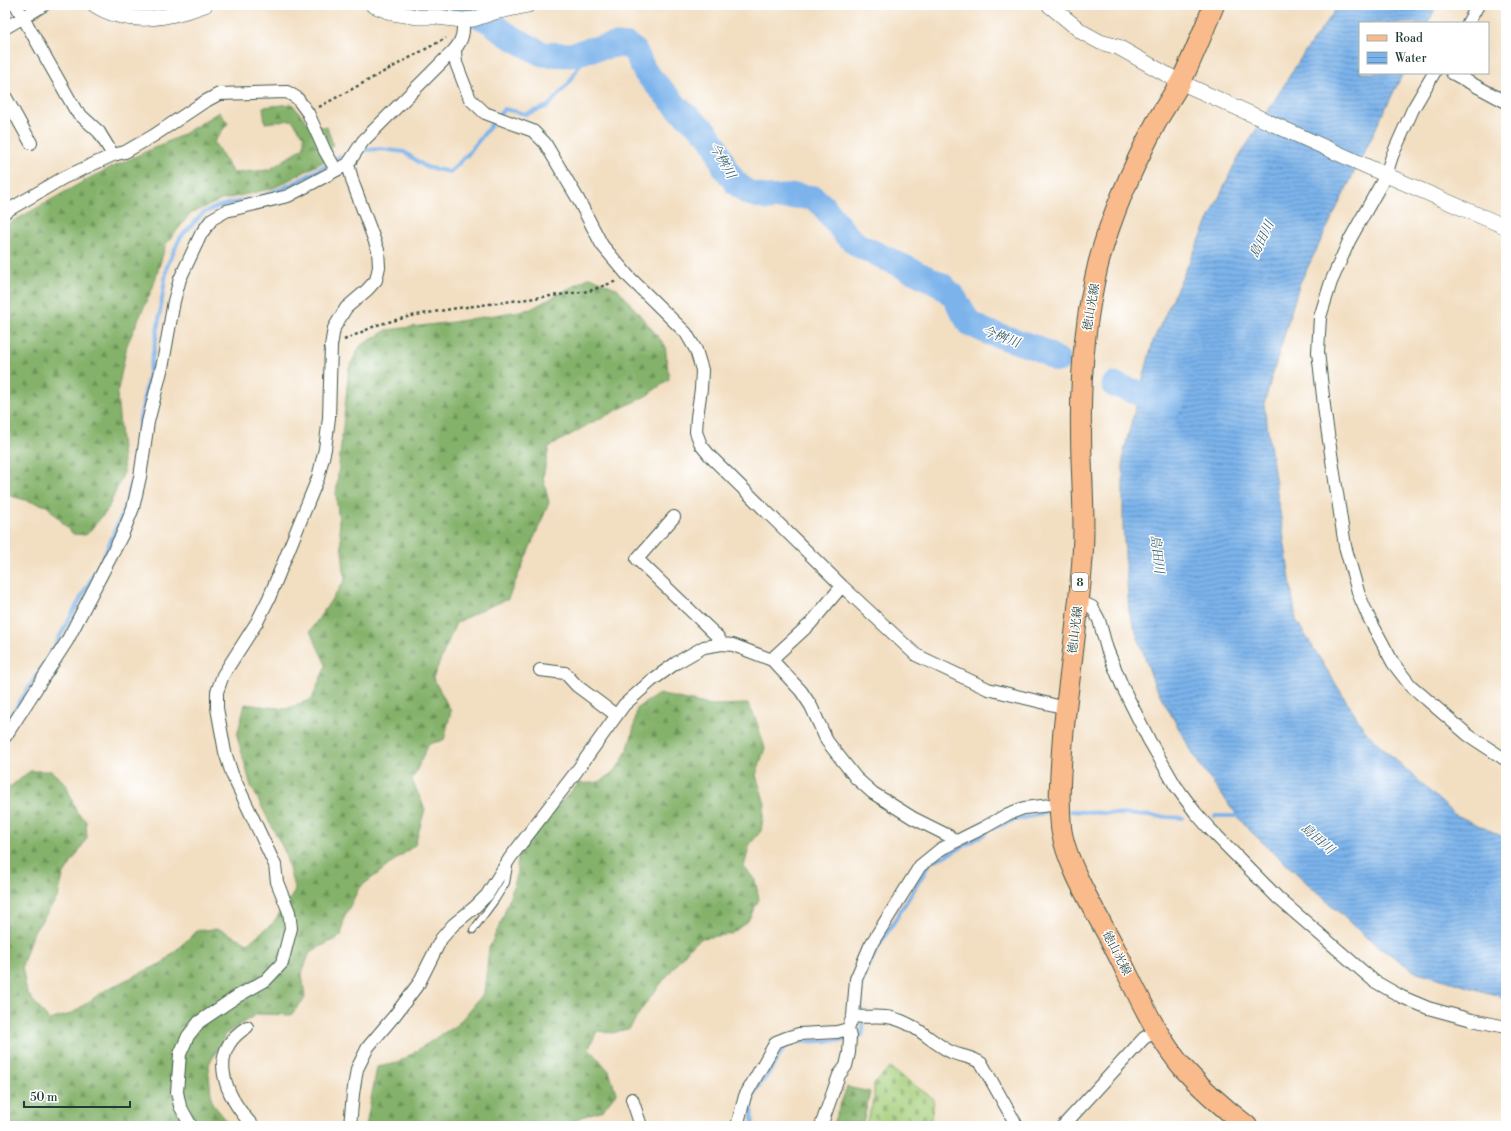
<svg xmlns="http://www.w3.org/2000/svg" width="1511" height="1131" font-family="'Libre Bodoni','Noto Serif JP',serif">
<style>
.forest{fill:url(#forest-firs);stroke:#527850}
.cemetery{fill:url(#cemetery-stones);stroke:#628658}
.water{fill:url(#water-rules);stroke:#4e7890}
.lines{fill:none;stroke-linecap:round;stroke-linejoin:round}
.stream{stroke:#7cb3eb;stroke-width:4}
.river{stroke:#7cb3eb;stroke-width:25}
.service-casing{stroke:#3f5549;stroke-width:8}
.minor-casing{stroke:#3f5549;stroke-width:14}
.tertiary-casing{stroke:#3f5549;stroke-width:16}
.primary-casing{stroke:#3f5549;stroke-width:22}
.path{stroke:#3f5549;stroke-width:2.5;stroke-dasharray:3 3;stroke-linecap:butt}
.service{stroke:#fff;stroke-width:6}
.minor{stroke:#fff;stroke-width:12}
.tertiary{stroke:#fff;stroke-width:15}
.primary{stroke:#fabb8c;stroke-width:20}
.labels{text-anchor:middle;stroke-width:3;stroke-linejoin:round;paint-order:stroke}
.shield{fill:#fff;stroke:#627771;stroke-width:1}
.shield-label{font-size:11px;font-weight:bold;fill:#1f3d34}
.street-label{font-size:12px;fill:#1f3d34;stroke:#fff}
.water-label{font-size:13px;font-style:italic;fill:#3b606b;stroke:#fff}
</style>
<defs>
<pattern id="forest-firs" width="22" height="20" patternUnits="userSpaceOnUse"><rect width="22" height="20" fill="#84b26b"/><path d="M5 1l3.5 6h-7zM16 11l3.5 6h-7z" fill="#6b9259"/></pattern>
<pattern id="cemetery-stones" width="16" height="16" patternUnits="userSpaceOnUse"><rect width="16" height="16" fill="#a6cf7b"/><path d="M2 7V4a2 2 0 0 1 4 0v3zM10 15v-3a2 2 0 0 1 4 0v3z" fill="#87a966"/></pattern>
<pattern id="water-rules" width="6" height="5" patternUnits="userSpaceOnUse"><rect width="6" height="5" fill="#7cb3eb"/><path d="M0 2.5h6" fill="none" stroke="#6593bf"/></pattern>
</defs>
<rect width="100%" height="100%" fill="#fff"/>
<filter id="ink" filterUnits="userSpaceOnUse"><feTurbulence type="fractalNoise" baseFrequency=".025" numOctaves="2"/><feDisplacementMap in="SourceGraphic" scale="8" xChannelSelector="R" yChannelSelector="G"/><feConvolveMatrix kernelMatrix="1 2 1 2 8 2 1 2 1" color-interpolation-filters="sRGB"/></filter>
<filter id="wash" filterUnits="userSpaceOnUse"><feTurbulence type="fractalNoise" baseFrequency=".012" numOctaves="4" result="noise"/><feDisplacementMap in="SourceGraphic" scale="16" xChannelSelector="R" yChannelSelector="G"/><feGaussianBlur stdDeviation="0.9" result="paint"/><feColorMatrix in="noise" values="0 0 0 0 0 0 0 0 0 0 0 0 0 0 0 0 0 1.4 0 .05"/><feComposite in="paint" operator="in"/></filter>
<g filter="url(#wash)">
<rect width="100%" height="100%" fill="#f2dec1"/>
<!-- forest -->
<path class="forest" d="M 292,104 L 310,126 L 327,127 L 333,145 L 323,162 L 274,188 L 221,200 L 190,214 L 166,244 L 153,287 L 127,345 L 117,394 L 124,472 L 107,511 L 86,535 L 73,534 L 47,506 L 7,495 L 5,496 L 5,226 L 93,176 L 180,136 L 219,112 L 228,123 L 214,142 L 233,173 L 269,170 L 304,147 L 304,136 L 292,120 L 265,123 L 263,107 Z
M 590,277 L 618,289 L 665,345 L 669,379 L 646,396 L 591,423 L 549,447 L 543,477 L 549,503 L 508,599 L 479,611 L 456,623 L 433,678 L 451,711 L 444,740 L 429,744 L 412,780 L 425,809 L 415,845 L 359,888 L 344,918 L 341,936 L 310,952 L 302,973 L 305,998 L 291,1015 L 257,1014 L 228,1032 L 208,1066 L 212,1103 L 231,1126 L 5,1126 L 5,787 L 11,786 L 30,771 L 51,771 L 66,784 L 76,811 L 86,821 L 87,838 L 63,876 L 58,897 L 32,935 L 22,966 L 27,993 L 49,1020 L 71,1014 L 107,989 L 162,963 L 198,930 L 219,929 L 248,943 L 272,924 L 295,891 L 284,850 L 251,786 L 237,736 L 245,704 L 286,709 L 312,699 L 326,665 L 310,631 L 345,580 L 336,494 L 349,368 L 360,346 L 387,330 L 453,322 L 531,309 Z
M 659,694 L 710,705 L 748,704 L 755,717 L 765,748 L 756,775 L 765,804 L 761,831 L 750,844 L 744,867 L 755,880 L 759,899 L 748,921 L 731,934 L 702,938 L 689,948 L 645,1004 L 630,1028 L 613,1033 L 597,1031 L 589,1048 L 609,1071 L 616,1093 L 603,1110 L 579,1118 L 573,1126 L 366,1126 L 377,1067 L 397,1063 L 458,1024 L 484,993 L 489,948 L 502,920 L 516,879 L 518,856 L 557,806 L 579,783 C 585,783 595,784 600,781 C 627,768 633,735 637,708 Z
M 847,1087 L 870,1092 L 863,1123 L 861,1126 L 832,1126 Z"/>
<!-- cemetery -->
<path class="cemetery" d="M 890,1068 L 934,1099 L 930,1126 L 865,1126 L 874,1100 L 874,1084 Z"/>
<!-- water -->
<path class="water" d="M 1339,5 L 1437,5 L 1428,23 L 1360,23 L 1360,73 L 1403,73 L 1299,285 L 1264,404 L 1296,620 L 1365,731 L 1454,814 L 1506,838 L 1506,998 L 1414,971 L 1367,938 L 1246,827 L 1200,766 L 1155,686 L 1129,612 L 1123,526 L 1123,455 L 1153,341 L 1233,167 L 1302,56 Z"/>
<g class="lines">
<!-- stream -->
<path class="stream" d="M 366,150 L 381,149 L 404,152 L 426,167 L 450,172 L 468,154 L 504,109 L 526,114 L 548,106 L 569,83 L 588,50
M 260,197 C 289,188 315,173 340,156
M 5,725 L 53,649 L 106,552 L 126,504 L 133,473 L 140,419 L 157,333 L 167,266 L 180,238 L 203,213 L 219,206 L 251,199
M 1070,811 L 1183,818
M 1215,816 L 1242,816
M 994,828 L 1015,820 L 1045,813
M 936,860 L 959,849 L 986,833
M 861,1010 L 861,987 L 866,970 L 879,946 L 929,865
M 853,1039 L 862,1035 L 863,1028 L 863,1020
M 753,1126 L 751,1101 L 756,1089 L 766,1077 L 785,1047 L 795,1042 L 847,1040"/>
<!-- river -->
<path class="river" d="M 118,5 C 136,11 155,8 174,5
M 406,5 L 417,8 L 453,6 L 465,9 L 491,22 L 506,34 L 542,54 L 571,55 L 588,50 L 616,45 L 628,46 L 635,51 L 645,72 L 678,108 L 706,132 L 716,146 L 725,168 L 735,182 L 748,193 L 768,198 L 798,196 L 814,198 L 824,207 L 846,235 L 858,245 L 942,285 L 954,297 L 969,323 L 987,332 L 1037,348 L 1058,360
M 1114,385 L 1171,403"/>
</g>
</g>
<g filter="url(#ink)">
<g class="lines">
<defs>
<path id="service" d="M 473,930 L 496,899 L 506,883 L 509,866"/>
<path id="minor" d="M 16,5 L 76,111 L 99,132 L 113,155
M 1468,23 L 1478,5
M 5,28 L 44,5
M 455,51 L 456,63 L 470,99 L 485,113 L 533,131 L 545,143 L 578,199 L 602,245 L 629,277 L 686,333 L 696,350 L 702,370 L 701,389 L 697,417 L 696,432 L 701,445 L 710,456 L 842,586 L 916,655 L 988,689 L 1066,708
M 1434,73 L 1413,109 L 1392,156 L 1386,175 L 1349,241 L 1331,282 L 1320,317 L 1318,352 L 1325,414 L 1345,546 L 1359,595 L 1369,618 L 1393,663 L 1410,685 L 1468,735 L 1506,760
M 1452,73 L 1506,102
M 5,96 L 31,143
M 5,212 L 63,178 L 113,155 L 125,152 L 153,136 L 204,102 L 219,94 L 287,92 L 297,98 L 308,113 L 325,151 L 336,170
M 674,517 L 637,559 L 718,637 L 722,644
M 1079,601 L 1092,607 L 1099,620 L 1107,649 L 1123,688 L 1149,740 L 1175,785 L 1195,812 L 1208,827 L 1278,898 L 1374,981 L 1402,997 L 1428,1008 L 1472,1020 L 1506,1027
M 772,660 L 775,656 L 811,623 L 842,586
M 540,670 L 565,673 L 577,686 L 616,715
M 5,737 L 67,641 L 122,535 L 133,508 L 140,477 L 148,422 L 163,363 L 174,301 L 180,279 L 201,234 L 212,219 L 226,211 L 288,196 L 348,164 L 363,141 L 445,59 C 458,48 466,37 462,20
M 853,1016 C 866,1018 879,1015 892,1018 C 915,1023 931,1042 951,1052 C 962,1057 973,1056 982,1064 L 1017,1126
M 247,1027 C 205,1053 226,1097 253,1126
M 632,1099 L 641,1126
M 191,1126 L 180,1106 L 177,1092 L 180,1054 L 188,1036 L 199,1022 L 236,997 L 266,980 L 282,963 L 291,928 L 289,912 L 277,882 L 275,865 L 232,774 L 225,752 L 217,708 L 217,692 L 223,675 L 257,622 L 269,598 L 318,478 L 325,449 L 329,418 L 331,346 L 334,328 L 346,308 L 367,290 L 376,280 L 379,267 L 378,250 L 353,183 L 348,164
M 350,1126 L 353,1094 L 357,1069 L 368,1047 L 395,1015 L 419,983 L 441,939 L 453,925 L 475,907 L 487,895 L 510,858 L 576,772 L 624,705 L 651,681 L 676,663 L 704,647 L 722,644 L 733,645 L 772,660 L 801,691 L 811,706 L 827,741 L 856,778 L 873,793 L 913,818 L 949,836 L 955,842
M 737,1126 L 745,1096 L 776,1042 L 786,1038 L 799,1034 L 837,1032 L 848,1029 L 853,1016 L 856,979 L 870,946 L 920,866 L 941,849 L 985,827 L 1008,814 L 1024,808 L 1060,804
M 821,1126 L 839,1075 L 846,1066 L 849,1053 L 850,1037 L 848,1029
M 1063,1126 L 1144,1038 L 1157,1031"/>
<path id="tertiary" d="M 95,5 C 129,27 169,18 205,5
M 373,5 L 393,13 L 418,17 L 437,17 L 462,20 L 474,19 L 495,12 L 528,5
M 1049,5 L 1082,32 L 1100,42 L 1118,47 L 1180,82 L 1386,175 L 1506,227"/>
<path id="primary" d="M 1214,5 C 1203,31 1193,58 1180,83 C 1173,95 1165,107 1158,119 C 1133,166 1111,214 1098,265 C 1085,319 1080,377 1081,433 C 1081,472 1085,510 1083,549 C 1080,611 1069,674 1063,736 C 1061,766 1058,796 1061,827 C 1065,862 1095,911 1112,943 C 1134,985 1153,1033 1184,1069 C 1203,1090 1225,1109 1247,1126"/>
</defs>
<!-- service casing -->
<use href="#service" class="service-casing"/>
<!-- minor casing -->
<use href="#minor" class="minor-casing"/>
<!-- tertiary casing -->
<use href="#tertiary" class="tertiary-casing"/>
<!-- primary casing -->
<use href="#primary" class="primary-casing"/>
<!-- path -->
<path class="path" d="M 319,107 L 446,38
M 344,340 L 377,325 L 411,316 L 451,309 L 589,291 L 617,281"/>
<!-- service -->
<use href="#service" class="service"/>
<!-- minor -->
<use href="#minor" class="minor"/>
<!-- tertiary -->
<use href="#tertiary" class="tertiary"/>
<!-- primary -->
<use href="#primary" class="primary"/>
</g>
</g>
<g class="labels">
<!-- shield labels -->
<rect class="shield" x="1072" y="573" width="16" height="18" rx="3"/>
<g class="shield-label">
<text x="1080" y="586">8</text>
</g>
<!-- street labels -->
<g class="street-label">
<text transform="translate(1091 307) rotate(-80)" y="4">徳山光線</text>
<text transform="translate(1075 630) rotate(-83)" y="4">徳山光線</text>
<text transform="translate(1117 953) rotate(63)" y="4">徳山光線</text>
</g>
<!-- water labels -->
<g class="water-label">
<text transform="translate(723 160) rotate(60)" y="5">今桝川</text>
<text transform="translate(1261 239) rotate(-64)" y="5">島田川</text>
<text transform="translate(1001 336) rotate(20)" y="5">今桝川</text>
<text transform="translate(1158 554) rotate(83)" y="5">島田川</text>
<text transform="translate(1318 838) rotate(41)" y="5">島田川</text>
</g>
</g>
<!-- margin -->
<rect width="1511" height="1131" fill="none" stroke="#fff" stroke-width="20"/>
<!-- legend -->
<rect x="1359" y="22" width="130" height="52" fill="#ffffff" stroke="#a5b1ae"/>
<rect x="1367" y="35" width="20" height="6" fill="#fabb8c" stroke="#a5b1ae"/>
<text x="1395" y="42" font-size="12" fill="#1f3d34">Road</text>
<rect x="1367" y="52" width="20" height="12" fill="url(#water-rules)" stroke="#a5b1ae"/>
<text x="1395" y="62" font-size="12" fill="#1f3d34">Water</text>
<!-- scale -->
<path d="M24 1101v6h106v-6" fill="none" stroke="#1f3d34" stroke-width="2"/>
<text x="30" y="1101" font-size="12" fill="#1f3d34" stroke="#ffffff" stroke-width="3" paint-order="stroke">50 m</text>
</svg>
